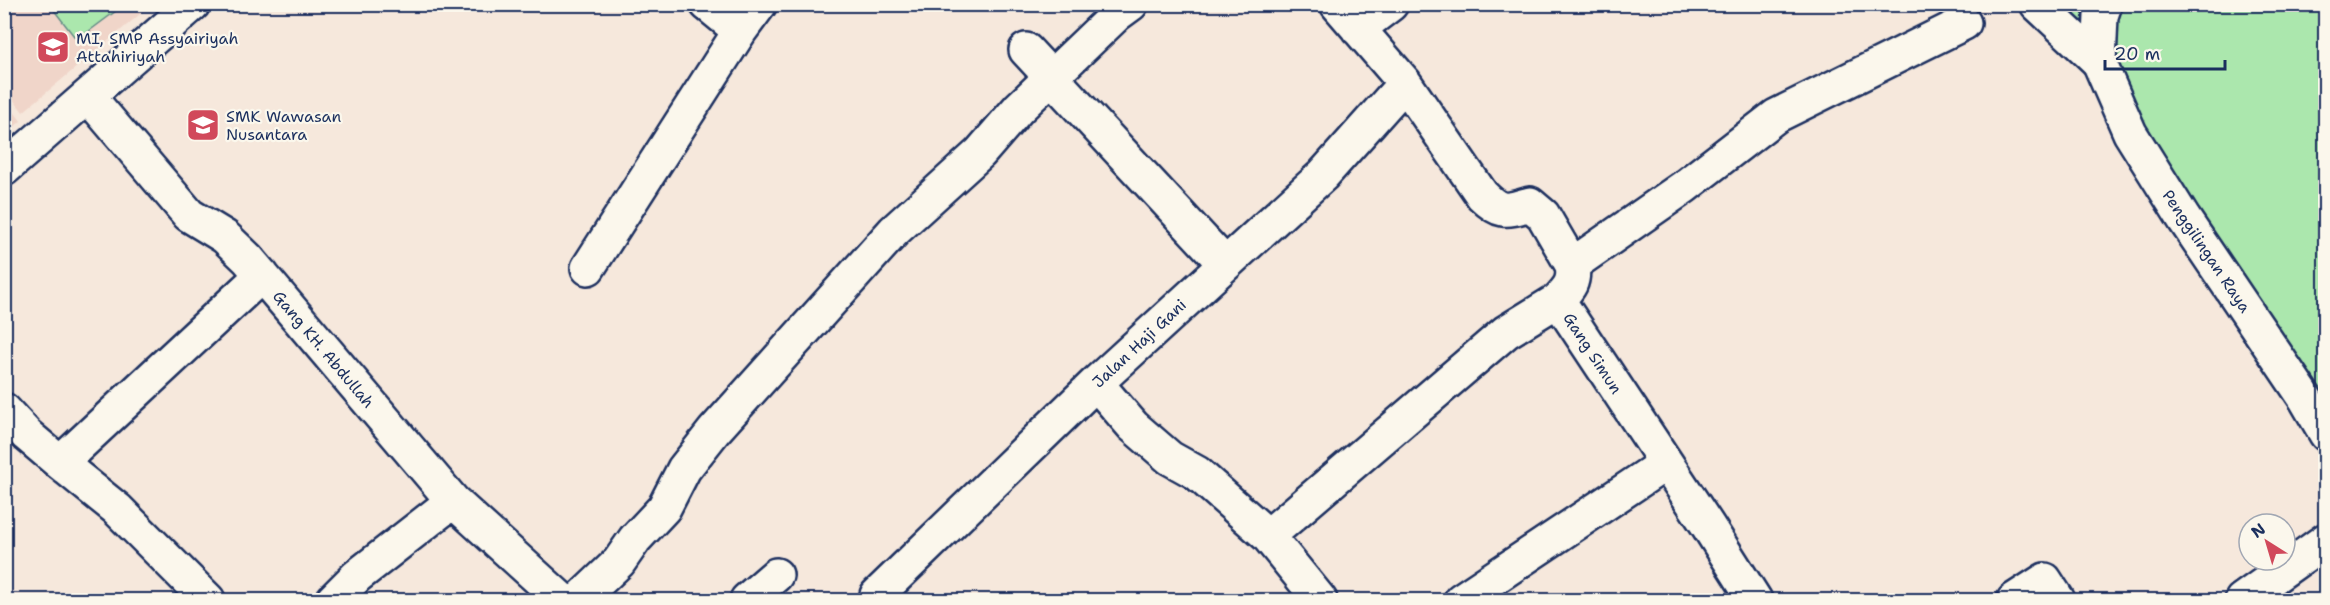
<svg xmlns="http://www.w3.org/2000/svg" width="2330" height="605" font-family="'Shantell Sans',sans-serif">
<style>
.built{fill:#f0d5c9}
.green{fill:#abe7ad;stroke:#638b86;stroke-width:1.5}
.lines{fill:none;stroke-linecap:round;stroke-linejoin:round}
.street-casing{stroke:#1b2f5e;stroke-width:38}
.secondary-casing{stroke:#1b2f5e;stroke-width:38}
.primary-casing{stroke:#1b2f5e;stroke-width:38}
.street{stroke:#fbf7ec;stroke-width:33}
.secondary{stroke:#fbf7ec;stroke-width:33}
.primary{stroke:#fbf7ec;stroke-width:33}
.labels{text-anchor:middle;stroke-width:4.5;stroke-linejoin:round;paint-order:stroke}
.poi-label{font-size:16px;fill:#1b2f5e;stroke:#fbf7ec;text-anchor:start}
.street-label{font-size:16px;fill:#1b2f5e;stroke:#fbf7ec}
</style>
<rect width="100%" height="100%" fill="#f6e8dc"/>
<filter id="ink" filterUnits="userSpaceOnUse"><feTurbulence type="fractalNoise" baseFrequency=".0167" numOctaves="2"/><feDisplacementMap in="SourceGraphic" scale="12" xChannelSelector="R" yChannelSelector="G"/><feConvolveMatrix kernelMatrix="1 2 1 2 8 2 1 2 1" color-interpolation-filters="sRGB"/></filter>
<g filter="url(#ink)">
<!-- built -->
<path class="built" d="M 5,5 L 151,5 L 23,112 L 5,89 Z
M 4,98 L 21,121 L 5,135 L 4,135 Z"/>
<!-- green -->
<path class="green" d="M 50,5 L 124,5 L 77,40 Z
M 2035,5 L 2325,5 L 2325,434 L 2099,62 Z"/>
<g class="lines">
<defs>
<path id="street" d="M 707,4 L 740,31
M 1337,4 L 1405,83 L 1482,195 C 1501,214 1506,211 1530,204 L 1543,215 L 1572,265 C 1575,282 1569,288 1558,300 L 1708,526 L 1755,600
M 1358,29 L 1391,4
M 1026,50 L 1225,264
M 88,96 L 189,215 L 225,237 L 248,259 L 453,501 L 562,600
M 4,169 L 193,4
M 1572,265 L 1684,187 L 1776,116 L 1964,23
M 588,268 L 740,31 L 760,4
M 1096,383 L 1133,426 L 1170,458 L 1197,473 L 1268,536 L 1320,600
M 4,410 L 27,435 L 60,463 L 117,509 L 208,600
M 60,463 L 262,275
M 1268,536 L 1506,332 L 1558,300
M 333,600 L 357,576 L 453,501
M 579,600 L 619,562 L 635,539 L 664,508 L 684,469 L 714,431 L 894,231 L 980,153 L 1019,108 L 1116,15 L 1131,4
M 747,600 L 776,575
M 883,600 L 877,595 L 1096,383 L 1323,175 L 1405,83
M 1461,600 L 1666,463
M 2014,600 L 2045,580 L 2058,600
M 2242,600 L 2326,540"/>
<path id="secondary" d="M 2037,4 L 2099,62"/>
<path id="primary" d="M 2105,4 L 2101,16 L 2099,62 L 2130,133 L 2184,219 L 2305,398 L 2326,434"/>
</defs>
<!-- street casing -->
<use href="#street" class="street-casing"/>
<!-- secondary casing -->
<use href="#secondary" class="secondary-casing"/>
<!-- primary casing -->
<use href="#primary" class="primary-casing"/>
<!-- street -->
<use href="#street" class="street"/>
<!-- secondary -->
<use href="#secondary" class="secondary"/>
<!-- primary -->
<use href="#primary" class="primary"/>
</g>
</g>
<!-- icons -->
<defs>
<symbol id="school-square" viewBox="-11 -11 22 22"><rect x="-9" y="-9" width="18" height="18" rx="4" fill="#d1495b" stroke="#fbf7ec"/><path d="M0-5L7-2L0 1L-7-2ZM-4 1L0 2.5L4 1V4Q0 6-4 4Z" fill="#fff"/></symbol>
</defs>
<g fill-rule="evenodd">
<use href="#school-square" x="34" y="28" width="38" height="38"/>
<use href="#school-square" x="184" y="106" width="38" height="38"/>
</g>
<g class="labels">
<!-- poi labels -->
<g class="poi-label">
<text x="76" y="44">MI, SMP Assyairiyah<tspan x="76" dy="18">Attahiriyah</tspan></text>
<text x="226" y="122">SMK Wawasan<tspan x="226" dy="18">Nusantara</tspan></text>
</g>
<!-- street labels -->
<g class="street-label">
<text transform="translate(2207 251) rotate(56)" y="6">Penggilingan Raya</text>
<text transform="translate(1139 343) rotate(-43)" y="6">Jalan Haji Gani</text>
<text transform="translate(324 349) rotate(50)" y="6">Gang KH. Abdullah</text>
<text transform="translate(1593 353) rotate(57)" y="6">Gang Simun</text>
</g>
</g>
<!-- margin -->
<rect width="2330" height="605" fill="none" stroke="#fbf7ec" stroke-width="24"/>
<rect x="12" y="12" width="2306" height="581" fill="none" stroke="#1b2f5e" stroke-width="2" filter="url(#ink)"/>
<!-- north arrow -->
<g transform="translate(2267 542) rotate(323)"><circle r="28" fill="#fbf7ec" stroke="#a1a7b3" stroke-width="1.5"/>
<path d="M0-4.5L10 22L0 15L-10 22Z" fill="#d1495b"/>
<text y="-9" font-size="16" font-weight="bold" text-anchor="middle" fill="#1b2f5e">N</text>
</g>
<!-- scale -->
<path d="M2105 60v9h120v-9" fill="none" stroke="#1b2f5e" stroke-width="3"/>
<text x="2114" y="60" font-size="18" fill="#1b2f5e" stroke="#fbf7ec" stroke-width="4.5" paint-order="stroke">20 m</text>
</svg>
